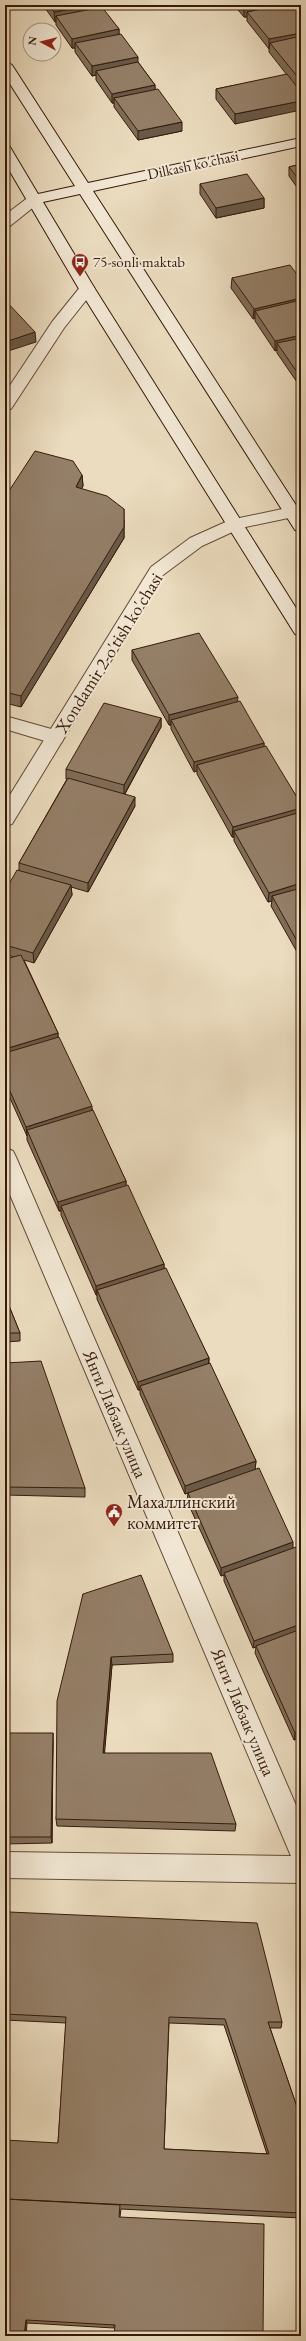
<svg xmlns="http://www.w3.org/2000/svg" width="306" height="2341" font-family="'EB Garamond',serif">
<style>
.lines{fill:none;stroke-linecap:round;stroke-linejoin:round}
.lane-casing{stroke:#634a36;stroke-width:2}
.street-casing{stroke:#634a36;stroke-width:2}
.secondary-casing{stroke:#361a09;stroke-width:2}
.lane{fill:#f2e8d5;fill-rule:evenodd}
.street{fill:#f2e8d5;fill-rule:evenodd}
.secondary{fill:#f2e8d5;fill-rule:evenodd}
.wall{fill:#7f6d59;stroke:#361a09;fill-rule:evenodd}
.shaded-wall{fill:#685949;stroke:#361a09}
.building{fill:#947f68;stroke:#361a09;fill-rule:evenodd}
.labels{text-anchor:middle;stroke-width:4;stroke-linejoin:round;paint-order:stroke}
.far-street-label{font-size:15px;fill:#361a09;stroke:#f2e8d5}
.far-poi-label{font-size:15px;fill:#361a09;stroke:#f2e8d5;text-anchor:start}
.street-label{font-size:18px;fill:#361a09;stroke:#f2e8d5}
.poi-label{font-size:18px;fill:#361a09;stroke:#f2e8d5;text-anchor:start}
</style>
<rect width="100%" height="100%" fill="#ebdcbf"/>
<filter id="stains"><feTurbulence type="fractalNoise" baseFrequency=".005" numOctaves="4"/><feColorMatrix values="0 0 0 0 .2 0 0 0 0 .09 0 0 0 0 .02 0 0 0 .5 -.17"/></filter>
<radialGradient id="worn" r=".72"><stop offset=".6" stop-color="#630" stop-opacity="0"/><stop offset="1" stop-color="#630" stop-opacity=".3"/></radialGradient>
<g class="lines">
<defs>
<path id="lane" d="M 87,284 L 93,286 L 95,289 L 64,328 L 11,409 L 5,410 L 5,393 L 52,322 L 81,286 Z
M 5,716 L 62,732 L 64,737 L 62,742 L 55,744 L 5,729 Z"/>
<path id="street" d="M 35,194 L 40,196 L 43,199 L 40,202 L 10,226 L 5,228 L 5,215 L 30,196 Z
M 292,507 L 298,508 L 301,512 L 298,516 L 241,528 L 202,546 L 163,575 L 12,824 L 5,826 L 5,803 L 151,567 L 190,538 L 230,520 Z
M 5,1148 L 13,1151 L 16,1157 L 301,1817 L 301,1883 L 5,1878 L 5,1852 L 291,1856 L 5,1183 Z"/>
<path id="secondary" d="M 5,61 L 12,65 L 88,183 L 301,138 L 301,146 L 93,191 L 301,513 L 301,532 L 295,530 L 80,194 L 43,202 L 95,289 L 301,616 L 301,636 L 295,634 L 79,289 L 5,163 L 5,146 L 10,147 L 38,194 L 75,186 L 5,76 Z"/>
</defs>
<!-- lane casing -->
<use href="#lane" class="lane-casing"/>
<!-- street casing -->
<use href="#street" class="street-casing"/>
<!-- secondary casing -->
<use href="#secondary" class="secondary-casing"/>
<!-- lane -->
<use href="#lane" class="lane"/>
<!-- street -->
<use href="#street" class="street"/>
<!-- secondary -->
<use href="#secondary" class="secondary"/>
</g>
<!-- wall -->
<path class="wall" d="M 43,5 L 101,5 L 101,7 L 119,29 L 119,34 L 138,62 L 155,85 L 155,89 L 182,131 L 138,140 L 114,107 L 114,103 L 112,103 L 96,80 L 96,75 L 92,76 L 75,52 L 75,48 L 72,48 L 56,25 L 56,22 L 55,22 Z
M 234,5 L 301,5 L 301,91 L 235,124 L 216,99 L 216,89 L 287,75 L 269,52 L 269,49 L 247,21 L 247,17 L 244,17 Z
M 301,164 L 301,193 L 289,176 L 289,167 Z
M 200,184 L 264,198 L 264,208 L 216,218 L 200,194 Z
M 232,278 L 301,280 L 301,388 L 277,353 L 277,350 L 275,351 L 255,321 L 255,318 L 253,319 L 231,288 Z
M 82,475 L 83,486 L 81,489 L 124,520 L 124,538 L 21,707 L 5,703 L 5,497 Z
M 132,650 L 237,702 L 264,743 L 264,746 L 301,804 L 301,959 L 271,906 L 272,901 L 268,902 L 234,841 L 234,837 L 232,837 L 197,774 L 197,771 L 194,772 L 171,729 L 171,725 L 169,725 L 132,660 Z
M 161,718 L 161,727 L 125,794 L 135,806 L 88,892 L 71,887 L 72,895 L 34,963 L 24,960 L 58,1033 L 58,1037 L 126,1181 L 126,1185 L 164,1264 L 164,1269 L 209,1358 L 209,1363 L 256,1461 L 255,1469 L 293,1549 L 301,1557 L 301,1754 L 297,1744 L 297,1739 L 294,1740 L 255,1653 L 256,1647 L 253,1648 L 224,1581 L 224,1575 L 221,1576 L 187,1501 L 188,1493 L 185,1494 L 140,1394 L 140,1390 L 138,1390 L 97,1299 L 97,1295 L 96,1295 L 61,1215 L 61,1211 L 59,1211 L 27,1140 L 27,1136 L 5,1087 L 5,959 L 14,957 L 5,954 L 5,891 L 19,871 L 19,863 L 67,779 L 66,779 L 66,769 Z
M 5,1296 L 20,1333 L 20,1341 L 5,1342 Z
M 5,1363 L 85,1488 L 85,1497 L 5,1495 Z
M 83,1594 L 173,1654 L 173,1662 L 112,1665 L 104,1753 L 236,1824 L 235,1831 L 57,1826 L 56,1819 Z
M 5,1733 L 53,1740 L 52,1843 L 5,1844 Z
M 5,1907 L 10,1912 L 282,2022 L 281,2028 L 270,2028 L 301,2119 L 301,2218 L 121,2209 L 120,2217 L 114,2328 L 27,2323 L 5,2336 L 58,2143 L 66,2023 L 5,2020 ZM 169,2023 L 224,2025 L 267,2154 L 164,2149 Z"/>
<!-- shaded-wall -->
<path class="shaded-wall" d="M 93,5 L 101,5 L 101,13 L 56,16 L 56,22 L 55,22 L 54,12 Z
M 259,5 L 297,5 L 247,12 L 247,17 L 244,17 L 244,8 Z
M 119,29 L 119,39 L 75,43 L 75,48 L 72,48 L 72,39 Z
M 301,33 L 301,42 L 270,43 L 269,49 L 269,39 Z
M 138,57 L 138,67 L 96,71 L 96,75 L 92,76 L 92,66 Z
M 155,85 L 155,95 L 114,98 L 114,103 L 112,103 L 112,94 Z
M 301,101 L 301,110 L 235,124 L 235,114 Z
M 182,122 L 182,131 L 138,140 L 138,131 Z
M 264,198 L 264,208 L 216,218 L 216,208 Z
M 301,298 L 301,308 L 255,311 L 255,318 L 253,319 L 254,309 Z
M 35,332 L 36,342 L 5,352 L 5,342 Z
M 301,335 L 301,345 L 277,343 L 277,350 L 275,351 L 275,341 Z
M 82,475 L 83,486 L 77,498 L 76,487 Z
M 124,509 L 124,538 L 21,707 L 21,696 Z
M 238,697 L 237,707 L 171,720 L 171,725 L 169,725 L 169,715 Z
M 161,718 L 161,727 L 124,795 L 124,785 Z
M 264,743 L 264,752 L 197,765 L 197,771 L 194,772 L 194,762 Z
M 135,797 L 135,806 L 88,892 L 88,883 Z
M 301,808 L 301,818 L 234,831 L 234,837 L 232,837 L 233,827 Z
M 301,883 L 301,892 L 272,896 L 272,901 L 268,902 L 269,893 Z
M 71,885 L 72,895 L 34,963 L 33,953 Z
M 58,1033 L 58,1042 L 5,1058 L 5,1049 Z
M 92,1106 L 92,1115 L 27,1130 L 27,1136 L 26,1127 Z
M 126,1181 L 126,1190 L 61,1206 L 61,1211 L 59,1211 L 58,1202 Z
M 164,1264 L 164,1272 L 97,1290 L 97,1295 L 96,1295 L 96,1286 Z
M 209,1358 L 208,1367 L 140,1386 L 140,1390 L 138,1390 L 138,1382 Z
M 256,1461 L 255,1470 L 185,1494 L 185,1486 Z
M 293,1542 L 293,1550 L 221,1576 L 221,1568 Z
M 301,1624 L 301,1631 L 256,1646 L 256,1647 L 253,1648 L 254,1641 Z
M 111,1657 L 112,1665 L 104,1760 L 103,1753 Z
M 301,1731 L 301,1737 L 298,1737 L 297,1739 L 294,1740 L 295,1733 Z
M 53,1733 L 53,1740 L 52,1843 L 51,1837 Z
M 26,2320 L 27,2323 L 26,2336 L 24,2336 Z"/>
<!-- building -->
<path class="building" d="M 49,5 L 93,5 L 54,12 Z
M 242,5 L 259,5 L 244,8 Z
M 281,5 L 301,5 L 301,33 L 269,39 L 247,12 Z
M 102,7 L 119,29 L 72,39 L 56,16 Z
M 121,34 L 138,57 L 92,66 L 75,43 Z
M 301,36 L 301,81 L 270,43 Z
M 138,62 L 155,85 L 112,94 L 96,71 Z
M 287,74 L 301,92 L 301,101 L 235,114 L 216,89 Z
M 158,89 L 182,122 L 138,131 L 114,98 Z
M 301,164 L 301,182 L 289,167 Z
M 247,174 L 264,198 L 216,208 L 200,184 Z
M 290,265 L 301,280 L 301,298 L 254,309 L 232,278 Z
M 5,300 L 35,332 L 5,342 Z
M 301,300 L 301,335 L 275,341 L 255,311 Z
M 301,338 L 301,378 L 277,343 Z
M 35,451 L 73,461 L 82,475 L 76,487 L 107,496 L 124,509 L 124,527 L 21,696 L 5,692 L 5,497 Z
M 199,633 L 238,697 L 169,715 L 132,650 Z
M 240,701 L 264,743 L 194,762 L 171,720 Z
M 104,703 L 161,718 L 124,785 L 66,769 Z
M 266,746 L 301,804 L 301,808 L 233,827 L 197,765 Z
M 68,778 L 135,797 L 88,883 L 19,863 Z
M 301,812 L 301,883 L 269,893 L 234,831 Z
M 17,870 L 71,885 L 33,953 L 5,945 L 5,891 Z
M 301,888 L 301,948 L 272,896 Z
M 21,955 L 58,1033 L 5,1049 L 5,959 Z
M 59,1037 L 92,1106 L 26,1127 L 5,1080 L 5,1053 Z
M 93,1110 L 126,1181 L 58,1202 L 27,1130 Z
M 128,1185 L 164,1264 L 96,1286 L 61,1206 Z
M 166,1268 L 209,1358 L 138,1382 L 97,1290 Z
M 5,1296 L 20,1333 L 5,1333 Z
M 41,1361 L 85,1488 L 5,1487 L 5,1363 Z
M 210,1363 L 256,1461 L 185,1486 L 140,1386 Z
M 259,1468 L 293,1542 L 221,1568 L 188,1493 Z
M 296,1547 L 301,1557 L 301,1624 L 254,1641 L 224,1573 Z
M 141,1575 L 173,1654 L 111,1657 L 103,1753 L 211,1753 L 236,1824 L 56,1819 L 57,1701 L 83,1594 Z
M 301,1629 L 301,1731 L 295,1733 L 256,1646 Z
M 5,1733 L 53,1733 L 51,1837 L 5,1837 Z
M 301,1736 L 301,1745 L 298,1737 Z
M 5,1907 L 9,1907 L 5,1953 Z
M 9,1912 L 257,1923 L 282,2022 L 268,2022 L 301,2119 L 301,2213 L 5,2199 L 5,2140 L 58,2143 L 66,2017 L 5,2014 L 5,1959 ZM 169,2017 L 225,2019 L 269,2154 L 164,2149 Z
M 5,2199 L 120,2205 L 119,2217 L 264,2224 L 263,2336 L 114,2336 L 115,2325 L 26,2320 L 24,2336 L 5,2336 Z"/>
<!-- icons -->
<defs>
<symbol id="bus-pin" viewBox="-11 -11 22 30"><path d="M0 17L-7.5 6A9.5 9.5 0 1 1 7.5 6Z" fill="#8f2418" stroke="#f2e8d5"/><path d="M-5-6H5V4H4V6H2V4H-2V6H-4V4H-5ZM-3.5-4V0h7V-4ZM-3.5 1.2v1.5H-2V1.2ZM2 1.2v1.5H3.5V1.2Z" fill="#fff"/></symbol>
<symbol id="civic-pin" viewBox="-11 -11 22 30"><path d="M0 17L-7.5 6A9.5 9.5 0 1 1 7.5 6Z" fill="#8f2418" stroke="#f2e8d5"/><path d="M-.6-6.5H3V-4.5H.6V-3L4-1V1h2V6H-6V1h2V-1L-.6-3ZM-1.2 2.5V6h2.4V2.5Z" fill="#fff"/></symbol>
</defs>
<g fill-rule="evenodd">
<use href="#bus-pin" x="70" y="252" width="20" height="27"/>
<use href="#civic-pin" x="104" y="1502" width="20" height="27"/>
</g>
<g class="labels">
<!-- far-street labels -->
<g class="far-street-label">
<text transform="translate(193 165) rotate(-12)" y="5">Dilkash ko'chasi</text>
</g>
<!-- far-poi labels -->
<g class="far-poi-label">
<text x="93" y="267">75-sonli maktab</text>
</g>
<!-- street labels -->
<g class="street-label">
<text transform="translate(109 653) rotate(-58)" y="6">Xondamir 2-o'tish ko'chasi</text>
<text transform="translate(115 1414) rotate(67)" y="6">Янги Лабзак улица</text>
<text transform="translate(243 1712) rotate(67)" y="6">Янги Лабзак улица</text>
</g>
<!-- poi labels -->
<g class="poi-label">
<text x="127" y="1508">Махаллинский<tspan x="127" dy="21">коммитет</tspan></text>
</g>
</g>
<!-- margin -->
<rect width="306" height="2341" fill="none" stroke="#ebdcbf" stroke-width="20"/>
<rect x="6" y="6" width="294" height="2329" fill="none" stroke="#361a09" stroke-width="2"/>
<rect x="10" y="10" width="286" height="2321" fill="none" stroke="#361a09"/>
<!-- north arrow -->
<g transform="translate(42 42) rotate(277)"><circle r="19" fill="#f2e8d5" stroke="#a79683"/>
<path d="M0-3L7 15L0 10L-7 15Z" fill="#8f2418"/>
<text y="-6" font-size="11" font-weight="bold" text-anchor="middle" fill="#361a09">N</text>
</g>
<rect width="100%" height="100%" filter="url(#stains)"/>
<rect width="100%" height="100%" fill="url(#worn)"/>
</svg>
